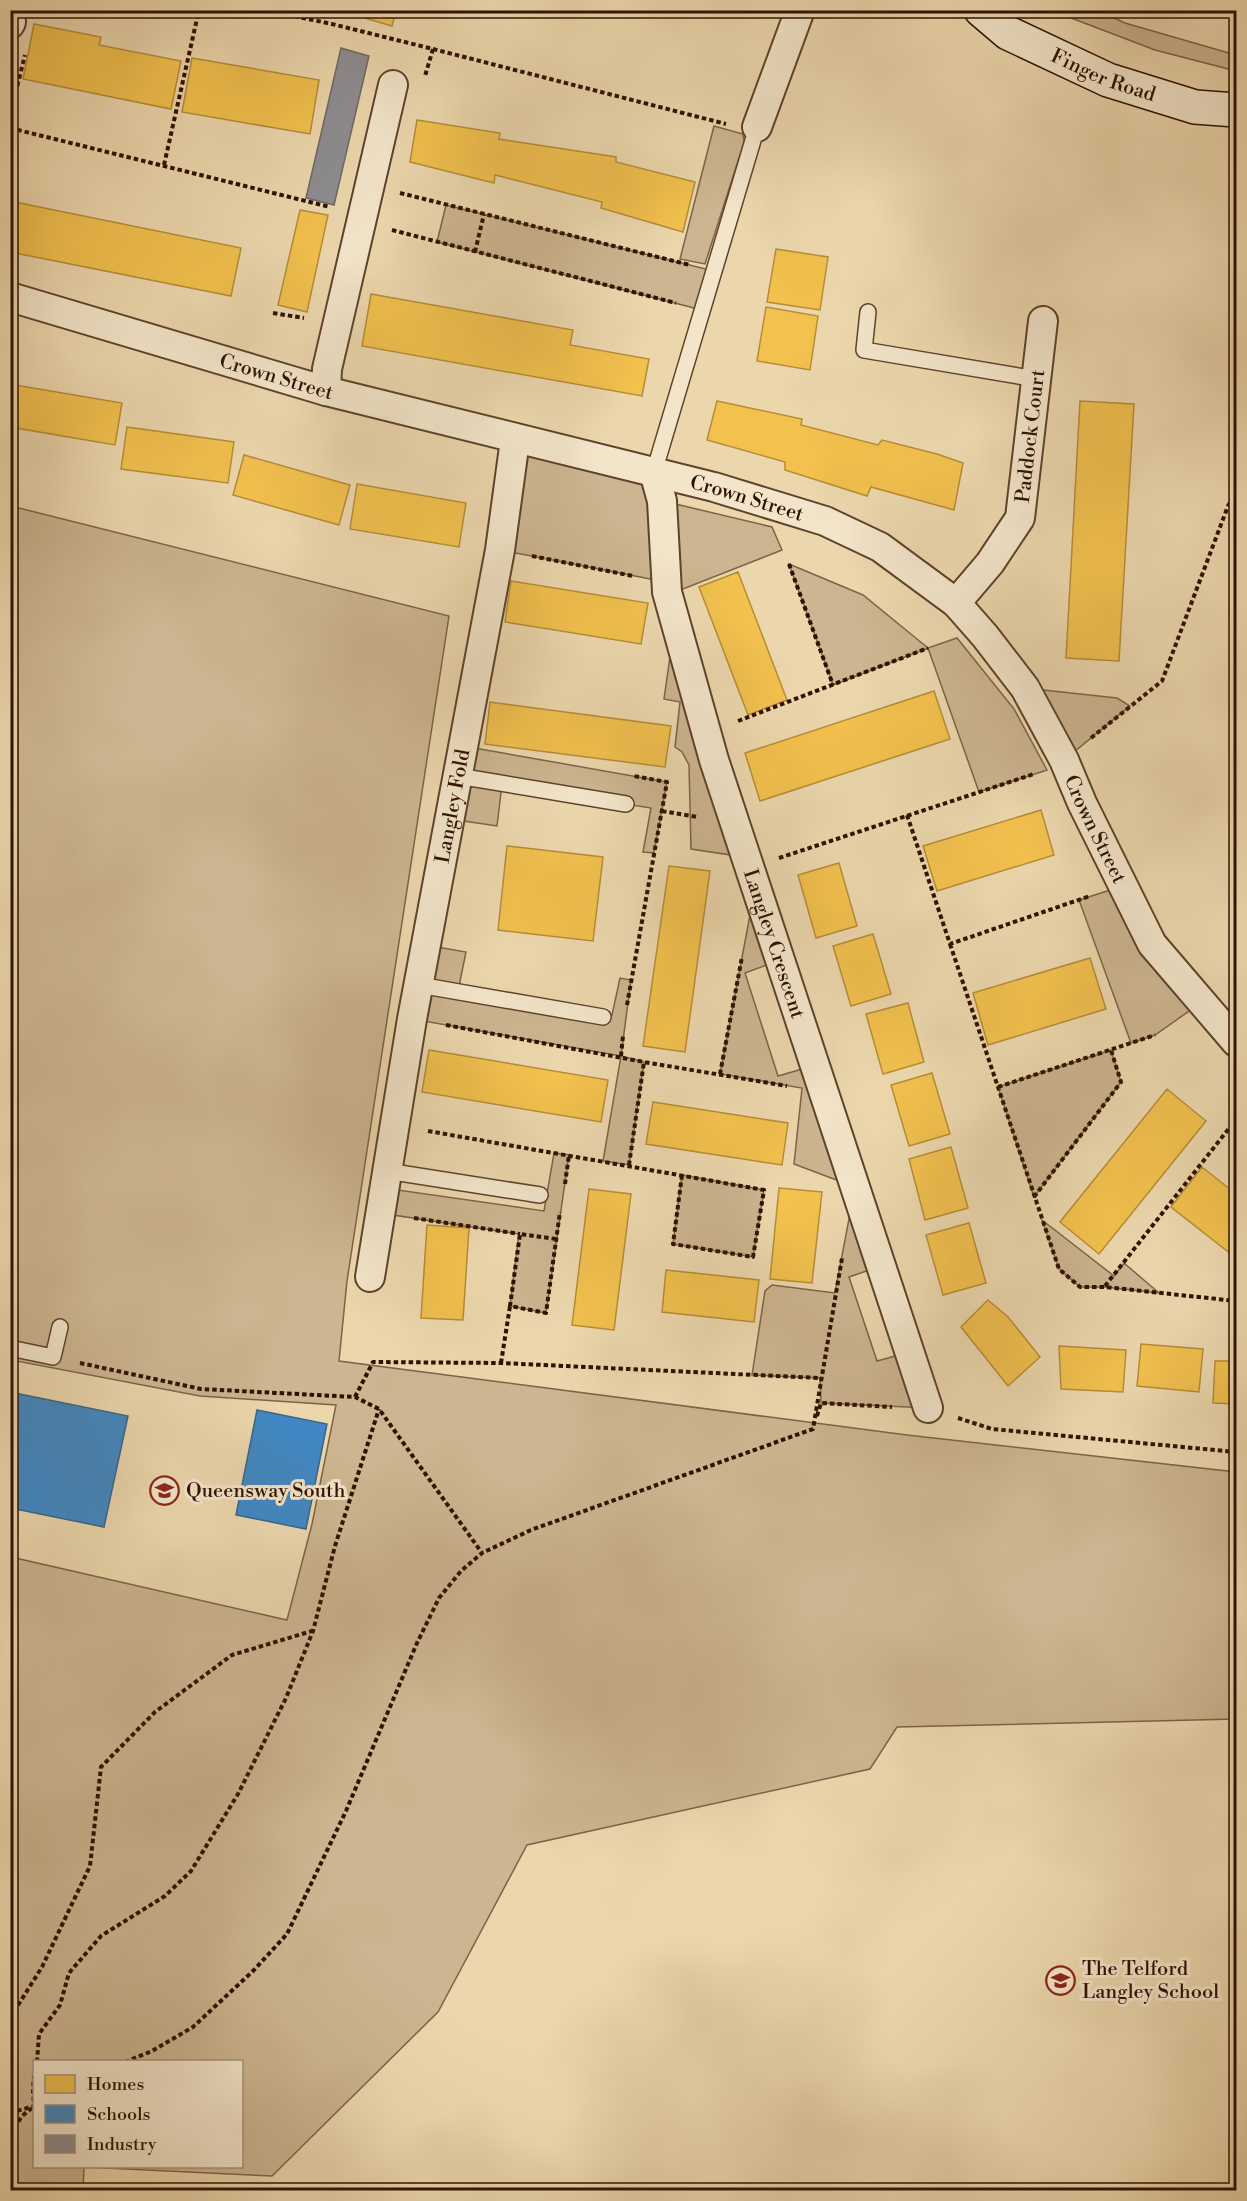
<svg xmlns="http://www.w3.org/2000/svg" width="1247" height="2201" font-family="'Libre Bodoni',serif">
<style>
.green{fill:#ccb590;stroke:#7d6348;stroke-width:1.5;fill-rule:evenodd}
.homes{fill:#f2c14e;stroke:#b78c37;stroke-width:1.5}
.schools{fill:#3f88c5;stroke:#3a648a;stroke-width:1.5}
.industry{fill:#8d8d92;stroke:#706866;stroke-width:1.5}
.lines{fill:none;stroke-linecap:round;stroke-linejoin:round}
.lane-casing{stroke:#5e422b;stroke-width:18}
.street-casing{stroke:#5e422b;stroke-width:32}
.secondary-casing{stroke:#2e1100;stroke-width:36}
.path{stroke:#2e1100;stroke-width:4;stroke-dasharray:4.5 3;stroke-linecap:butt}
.lane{stroke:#f3e5ca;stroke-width:15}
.street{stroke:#f3e5ca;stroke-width:28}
.secondary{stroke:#f3e5ca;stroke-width:33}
.labels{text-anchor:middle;stroke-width:6;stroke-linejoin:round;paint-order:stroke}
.street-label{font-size:20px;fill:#2e1100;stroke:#f3e5ca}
.poi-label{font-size:20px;fill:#2e1100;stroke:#f3e5ca;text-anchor:start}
</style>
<rect width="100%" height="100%" fill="#ecd7ad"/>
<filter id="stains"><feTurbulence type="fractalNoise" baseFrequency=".00333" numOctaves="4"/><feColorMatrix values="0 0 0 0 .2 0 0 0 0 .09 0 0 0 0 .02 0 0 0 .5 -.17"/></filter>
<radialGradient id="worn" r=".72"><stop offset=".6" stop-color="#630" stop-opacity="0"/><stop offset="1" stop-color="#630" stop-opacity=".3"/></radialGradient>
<!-- green -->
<path class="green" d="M 1053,11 L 1099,11 L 1125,23 L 1236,55 L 1236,71 L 1155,50 Z
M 714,126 L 743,134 L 744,142 L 705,264 L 680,259 Z
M 446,205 L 714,271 L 702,310 L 437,242 Z
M 515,440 L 654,472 L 663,501 L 772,527 L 782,550 L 683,589 L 666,582 L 500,550 Z
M 11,506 L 449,616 L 347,1281 L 339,1361 L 907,1435 L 1236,1472 L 1236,1719 L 897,1727 L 870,1769 L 527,1845 L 438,2012 L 272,2176 L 84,2167 L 83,2190 L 11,2190 L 11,1557 L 287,1620 L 312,1524 L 336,1405 L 200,1396 L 11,1360 ZM 34,2062 L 242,2062 L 242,2166 L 34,2166 Z
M 789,564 L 863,595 L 928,648 L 957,638 L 1014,709 L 1047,770 L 979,792 L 928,648 L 833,685 Z
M 684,654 L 731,855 L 691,849 L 689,765 L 682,752 L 675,747 L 680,702 L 664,699 L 670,657 Z
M 1025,688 L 1117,698 L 1130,706 L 1064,760 Z
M 463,746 L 667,782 L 654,853 L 643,852 L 651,808 L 502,784 L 497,826 L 450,819 Z
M 1123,886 L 1202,1002 L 1155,1035 L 1131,1043 L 1079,900 Z
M 763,907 L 780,960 L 745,973 L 778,1076 L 816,1065 L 881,1266 L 849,1277 L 877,1361 L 910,1352 L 928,1408 L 821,1403 L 820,1378 L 752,1375 L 765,1291 L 772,1285 L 835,1293 L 855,1187 L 794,1164 L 802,1088 L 720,1074 L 750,915 Z
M 426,945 L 466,952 L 458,991 L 603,1017 L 612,1015 L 620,978 L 631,980 L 621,1056 L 644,1062 L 629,1165 L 603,1161 L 621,1056 L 412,1019 Z
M 1111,1050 L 1121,1082 L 1034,1197 L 998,1087 Z
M 554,1153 L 569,1155 L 546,1313 L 510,1306 L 519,1234 L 380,1213 L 384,1188 L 544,1211 Z
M 682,1175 L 764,1190 L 753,1257 L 673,1244 Z
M 1042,1220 L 1114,1276 L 1124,1263 L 1159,1293 L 1105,1287 L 1080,1287 L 1059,1269 Z"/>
<!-- homes -->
<path class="homes" d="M 347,10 L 396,10 L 392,26 L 347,13 Z
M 34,24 L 101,37 L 99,45 L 181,61 L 171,109 L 23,79 Z
M 192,58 L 319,80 L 310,134 L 182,112 Z
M 417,120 L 500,133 L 499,139 L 616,157 L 616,162 L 695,182 L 683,232 L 601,208 L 602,202 L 495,175 L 494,183 L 410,162 Z
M 10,201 L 241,248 L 231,296 L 10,252 Z
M 300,210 L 328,215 L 307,312 L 278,305 Z
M 776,249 L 828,257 L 820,310 L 767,302 Z
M 371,294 L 573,330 L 570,345 L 649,359 L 642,396 L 362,346 Z
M 766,307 L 818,316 L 810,370 L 757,361 Z
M 15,385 L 122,403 L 115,445 L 10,427 L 10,410 Z
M 717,401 L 802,419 L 801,425 L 878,445 L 882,440 L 937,454 L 963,463 L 954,510 L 871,487 L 867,496 L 785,470 L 785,462 L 707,440 Z
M 1080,401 L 1134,404 L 1119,661 L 1066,658 Z
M 127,427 L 234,442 L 228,483 L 121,469 Z
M 244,455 L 350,485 L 339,525 L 233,495 Z
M 357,484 L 466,503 L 459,547 L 350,529 Z
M 738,572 L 787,700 L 748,715 L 699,587 Z
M 511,581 L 648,603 L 641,644 L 505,622 Z
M 934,691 L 950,739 L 760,801 L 745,753 Z
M 490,702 L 671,726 L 665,767 L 485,744 Z
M 1041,810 L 1054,855 L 937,891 L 923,846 Z
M 507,846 L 603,857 L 593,941 L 498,930 Z
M 839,863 L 857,926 L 816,938 L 798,875 Z
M 669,866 L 710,871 L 685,1052 L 643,1046 Z
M 873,934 L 891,994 L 851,1006 L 833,946 Z
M 1090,958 L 1106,1009 L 988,1045 L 973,993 Z
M 908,1003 L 924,1062 L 883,1074 L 866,1014 Z
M 429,1050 L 608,1080 L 601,1122 L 422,1092 Z
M 932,1073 L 950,1134 L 909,1146 L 891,1085 Z
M 1167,1089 L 1206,1121 L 1099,1254 L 1060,1222 Z
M 653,1102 L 788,1123 L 782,1165 L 646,1144 Z
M 951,1147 L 968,1208 L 925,1220 L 909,1159 Z
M 1202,1167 L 1236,1194 L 1236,1258 L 1171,1207 Z
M 779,1188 L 822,1192 L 812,1283 L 770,1279 Z
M 589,1189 L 631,1194 L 614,1330 L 572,1325 Z
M 969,1223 L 986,1283 L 943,1295 L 926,1235 Z
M 427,1225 L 469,1228 L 463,1320 L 421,1318 Z
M 666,1270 L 759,1280 L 754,1322 L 662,1312 Z
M 988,1300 L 1008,1317 L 1040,1357 L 1008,1386 L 961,1327 Z
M 1141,1344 L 1203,1349 L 1199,1392 L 1137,1386 Z
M 1059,1346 L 1126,1350 L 1123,1392 L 1061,1389 Z
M 1215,1361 L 1236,1361 L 1236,1404 L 1213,1403 Z"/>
<!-- schools -->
<path class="schools" d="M 10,1392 L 128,1416 L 104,1527 L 10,1508 Z
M 257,1410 L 327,1424 L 306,1529 L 236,1515 Z"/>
<!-- industry -->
<path class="industry" d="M 341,48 L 369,56 L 334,205 L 306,198 Z"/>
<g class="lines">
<defs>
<path id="lane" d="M 868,312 L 864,350 L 1036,379
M 654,472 L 757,127
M 458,776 L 626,804
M 419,985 L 603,1017
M 387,1171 L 540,1195
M 10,1348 L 53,1357 L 60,1327"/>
<g id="street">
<path d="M 10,24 L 11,22"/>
<path d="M 757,127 L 800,10"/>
<path id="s1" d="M 10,297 L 326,391 L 714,487 L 825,521 L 880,547 L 956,603 L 985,636 L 1025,688 L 1064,760 L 1082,803 L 1152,944 L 1236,1042"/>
<path d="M 326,391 L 327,369 L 393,85"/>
<path id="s2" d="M 654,472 L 662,501 L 667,592 L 714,760 L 928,1408"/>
<path id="s3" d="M 956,603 L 990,563 L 1020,518 L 1043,321"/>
<path id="s4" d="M 370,1277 L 412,1019 L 500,550 L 515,440"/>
</g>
<g id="secondary">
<path id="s5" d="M 981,10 L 1008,33 L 1108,80 L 1195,107 L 1236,110"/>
</g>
</defs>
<!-- lane casing -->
<use href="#lane" class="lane-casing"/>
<!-- street casing -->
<use href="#street" class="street-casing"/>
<!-- secondary casing -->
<use href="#secondary" class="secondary-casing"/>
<!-- path -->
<path class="path" d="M 265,10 L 332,24 L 433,49 L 425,76
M 433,49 L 726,124
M 10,115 L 25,55
M 10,128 L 330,207
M 164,165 L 199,10
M 400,193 L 690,265
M 392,230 L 676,303
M 475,252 L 484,214
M 273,313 L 304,318
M 532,556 L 633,576
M 789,564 L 833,685
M 738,721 L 928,648
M 1091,738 L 1162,681 L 1228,506 L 1236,493
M 662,811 L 697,817
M 907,815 L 950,944 L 1090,896
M 779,858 L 1034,774
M 950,944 L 1059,1269 L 1080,1287 L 1105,1287 L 1236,1301
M 627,1005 L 667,782 L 634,776
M 446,1025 L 644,1062 L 787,1086
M 621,1056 L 623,1036
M 720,1074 L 742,957
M 998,1087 L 1155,1035
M 428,1131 L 764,1190 L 753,1257 L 673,1244 L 682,1175
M 629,1165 L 644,1062
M 565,1184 L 569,1155
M 1034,1197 L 1121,1082 L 1111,1050
M 414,1218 L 520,1234
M 556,1239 L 520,1234 L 510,1306 L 546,1313 L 560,1212
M 1105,1286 L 1234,1122
M 80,1363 L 201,1389 L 355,1397 L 379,1409 L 482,1553
M 501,1363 L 510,1306
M 355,1397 L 373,1362 L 501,1363 L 820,1378
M 817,1416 L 821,1403 L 892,1407
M 958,1418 L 992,1429 L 1236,1452
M 10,2018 L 42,1967 L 90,1866 L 101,1767 L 155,1712 L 232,1655 L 312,1631
M 37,2062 L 39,2034 L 60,2005 L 69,1973 L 101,1936 L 165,1896 L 191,1871 L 238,1794 L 286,1698 L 313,1631 L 335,1546 L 379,1409
M 125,2062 L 152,2051 L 193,2027 L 254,1970 L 287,1934 L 346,1811 L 417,1643 L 439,1598 L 461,1571 L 482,1553 L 531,1530 L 813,1429 L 842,1258
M 10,2113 L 34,2106 L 33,2089 L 34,2076
M 10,2134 L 22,2116 L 32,2108"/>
<!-- lane -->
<use href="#lane" class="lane"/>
<!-- street -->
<use href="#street" class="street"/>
<!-- secondary -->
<use href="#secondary" class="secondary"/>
</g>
<!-- icons -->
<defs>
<symbol id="school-ring" viewBox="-11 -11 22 22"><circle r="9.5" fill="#f3e5ca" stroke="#8f2418" stroke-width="1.5"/><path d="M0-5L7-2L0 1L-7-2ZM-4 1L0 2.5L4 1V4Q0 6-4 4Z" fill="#8f2418"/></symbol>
</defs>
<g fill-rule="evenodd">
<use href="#school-ring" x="148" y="1474" width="33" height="33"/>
<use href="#school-ring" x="1044" y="1964" width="33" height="33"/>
</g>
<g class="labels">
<!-- street labels -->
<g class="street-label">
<text dy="7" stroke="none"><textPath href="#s5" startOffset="140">Finger Road</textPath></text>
<text dy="7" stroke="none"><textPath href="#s1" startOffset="278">Crown Street</textPath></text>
<text dy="7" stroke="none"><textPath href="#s3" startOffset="189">Paddock Court</textPath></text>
<text dy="7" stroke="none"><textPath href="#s1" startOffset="764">Crown Street</textPath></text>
<text dy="7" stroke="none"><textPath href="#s4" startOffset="478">Langley Fold</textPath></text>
<text dy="7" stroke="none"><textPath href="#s1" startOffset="1268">Crown Street</textPath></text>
<text dy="7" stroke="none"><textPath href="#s2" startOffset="489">Langley Crescent</textPath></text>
</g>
<!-- poi labels -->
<g class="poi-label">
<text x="186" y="1497">Queensway South</text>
<text x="1082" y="1975">The Telford<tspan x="1082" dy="23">Langley School</tspan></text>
</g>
</g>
<!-- margin -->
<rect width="1247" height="2201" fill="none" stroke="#ecd7ad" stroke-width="36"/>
<rect x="12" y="12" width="1223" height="2177" fill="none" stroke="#2e1100" stroke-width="3"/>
<rect x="18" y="18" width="1211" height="2165" fill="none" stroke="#2e1100" stroke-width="1.5"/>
<!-- legend -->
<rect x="33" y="2060" width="210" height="108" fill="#f3e5ca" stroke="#a49079" stroke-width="1.5"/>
<rect x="45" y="2075" width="30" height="18" fill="#f2c14e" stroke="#a49079" stroke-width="1.5"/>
<text x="87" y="2090" font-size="18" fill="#2e1100">Homes</text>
<rect x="45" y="2105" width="30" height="18" fill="#3f88c5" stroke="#a49079" stroke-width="1.5"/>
<text x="87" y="2120" font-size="18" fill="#2e1100">Schools</text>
<rect x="45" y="2135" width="30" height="18" fill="#8d8d92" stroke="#a49079" stroke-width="1.5"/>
<text x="87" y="2150" font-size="18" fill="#2e1100">Industry</text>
<rect width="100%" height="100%" filter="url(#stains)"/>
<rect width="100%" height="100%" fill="url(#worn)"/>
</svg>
